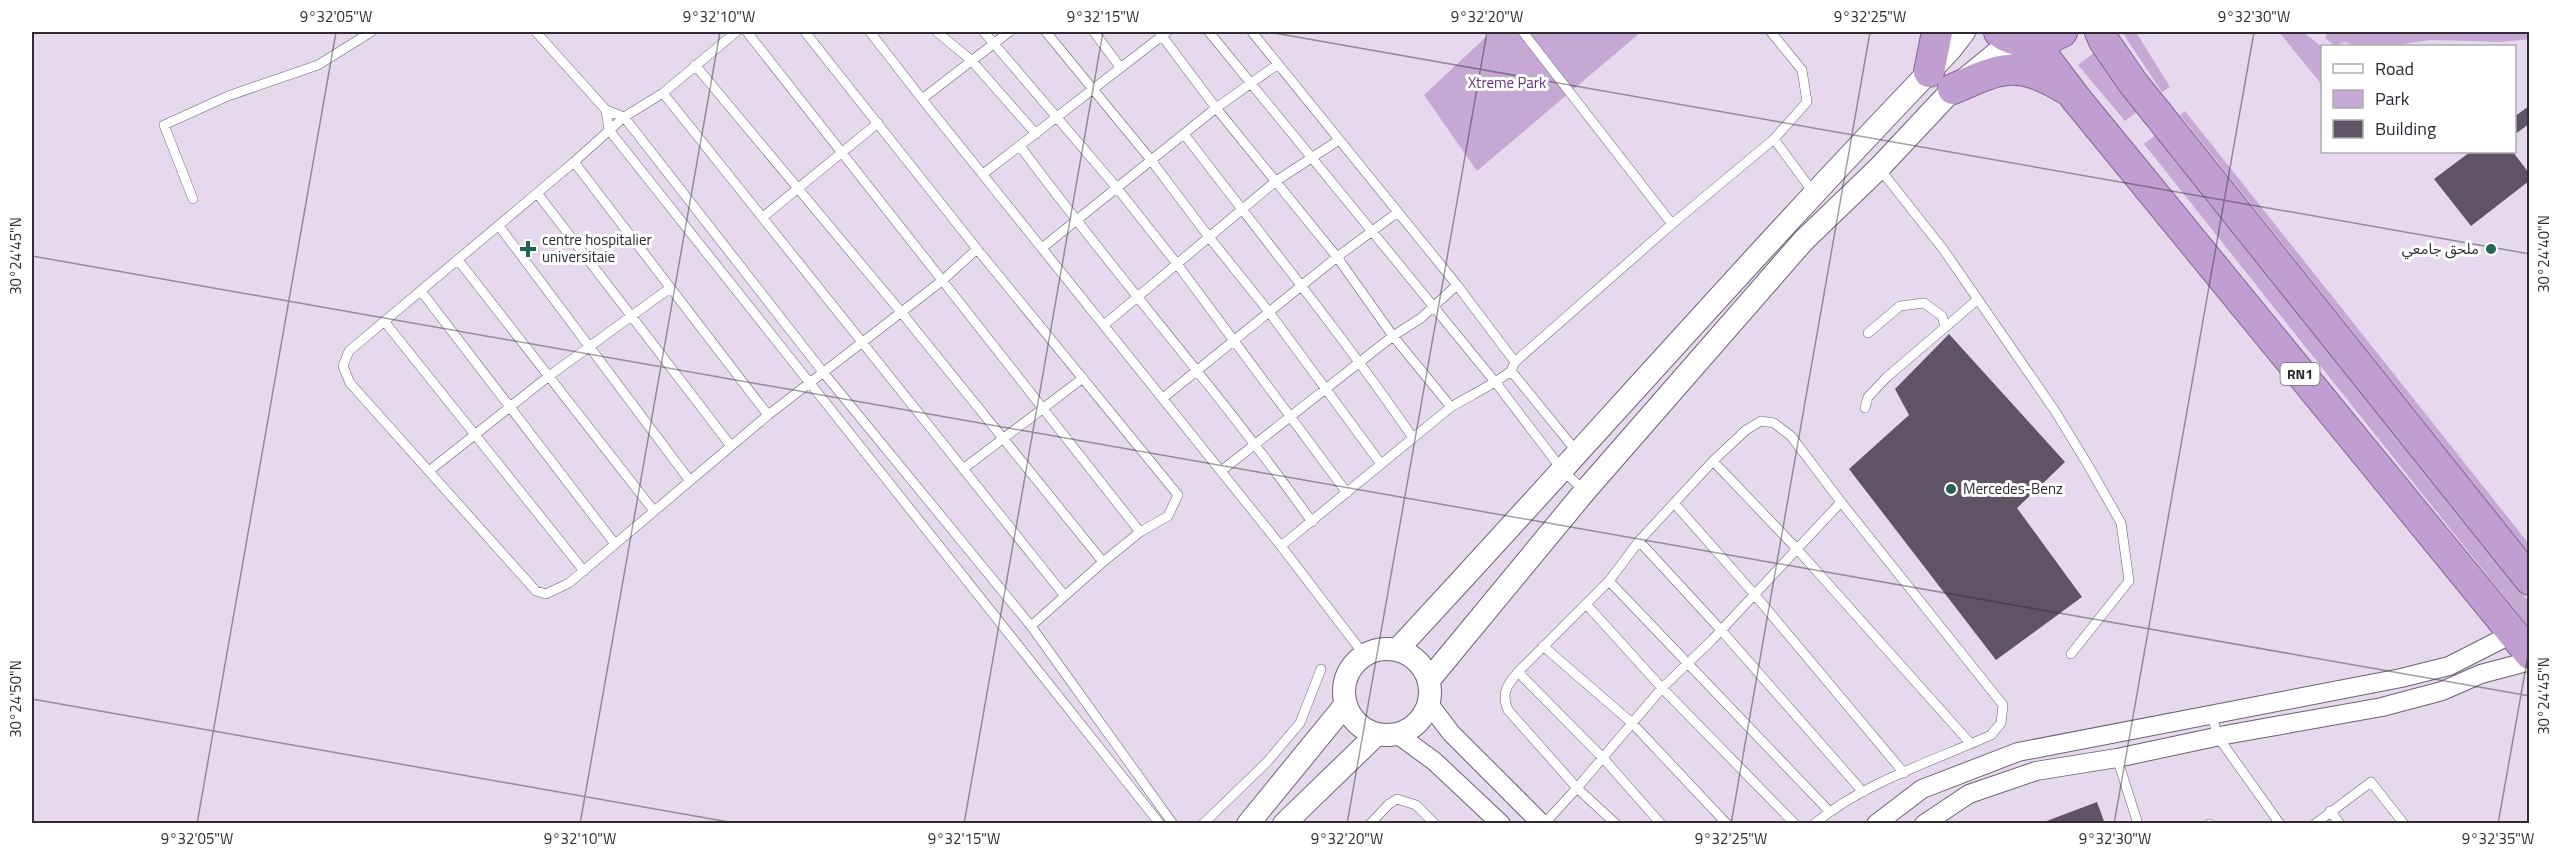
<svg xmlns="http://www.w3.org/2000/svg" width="2561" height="855" font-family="'Titillium Web','Noto Sans Arabic',sans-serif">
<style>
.green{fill:#c5a9d4}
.building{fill:#5f5466}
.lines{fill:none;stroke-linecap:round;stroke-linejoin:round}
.service-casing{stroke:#6c6173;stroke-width:10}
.minor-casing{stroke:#6c6173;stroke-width:20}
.tertiary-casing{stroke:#6c6173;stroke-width:24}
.trunk-casing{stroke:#836693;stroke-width:32}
.service{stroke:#fff;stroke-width:9}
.minor{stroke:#fff;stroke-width:18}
.tertiary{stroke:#fff;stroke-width:22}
.trunk{stroke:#c09ed2;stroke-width:30}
.ticks{fill:none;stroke:#2f2a32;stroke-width:1.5;stroke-opacity:0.45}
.poi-dot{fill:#236554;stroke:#fff;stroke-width:2}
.labels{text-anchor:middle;stroke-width:6;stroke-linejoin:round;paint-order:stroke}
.shield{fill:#fff;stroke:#6d6a70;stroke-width:1.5}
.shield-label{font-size:14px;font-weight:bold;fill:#2f2a32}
.park-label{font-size:15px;fill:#673081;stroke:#fff}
.poi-label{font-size:15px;fill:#2f2a32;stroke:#fff;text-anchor:start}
.neatline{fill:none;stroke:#2f2a32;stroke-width:2}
.ticks-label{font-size:15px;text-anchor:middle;fill:#2f2a32}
</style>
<rect width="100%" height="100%" fill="#e6d9ed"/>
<!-- green -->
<path class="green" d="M 1485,32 L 1641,32 L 1477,171 L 1424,95 L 1488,35 Z
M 2122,32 L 2136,32 L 2170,87 L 2162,92 Z
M 2279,32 L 2303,32 L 2322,47 L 2322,85 Z
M 2327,32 L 2529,32 L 2530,39 L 2502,42 L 2430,40 L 2392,46 L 2355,46 L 2345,42 L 2334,45 L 2325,38 Z
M 2095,52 L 2138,111 L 2125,121 L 2078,65 Z
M 2185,111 L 2529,544 L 2529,554 L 2180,115 Z
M 2157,134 L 2529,602 L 2529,628 L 2144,144 Z"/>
<!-- building -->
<path class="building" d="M 2529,106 L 2529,124 L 2514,135 L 2514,117 Z
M 2470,152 L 2513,152 L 2529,173 L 2529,181 L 2471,226 L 2434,179 Z
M 1949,334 L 2065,462 L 2017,508 L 2082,597 L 1996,660 L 1849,469 L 1909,415 L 1895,389 Z
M 2097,802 L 2105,824 L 2044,824 L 2044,822 Z"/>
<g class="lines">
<defs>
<path id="service" d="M 536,32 L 606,110 L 624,117 L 823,372 L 1031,626 L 1173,824
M 736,32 L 663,93 L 624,117 L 574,162 L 349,351 L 343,366 L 350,383 L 536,591 L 546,594 L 569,583 L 768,415 L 943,280 L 977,249
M 747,32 L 1140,532
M 805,32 L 977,249 L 1178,495 L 1168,516 L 1140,532 L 1103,562 L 1031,626
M 870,32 L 922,99 L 1281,546 L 1365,656
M 937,32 L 971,60 L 1036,134
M 984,32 L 1117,188 L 1177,264 L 1347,493
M 1046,32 L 1151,160 L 1209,237 L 1269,312 L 1381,464
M 1094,32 L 1120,67
M 1159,32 L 1216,108 L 1337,257 L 1393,336 L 1451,407
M 1209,32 L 1496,383 L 1563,471 L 1585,491
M 1252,32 L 1457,285 L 1515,362
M 1523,32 L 1672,224
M 1771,32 L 1802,70 L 1807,102 L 1774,139
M 695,65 L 901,312 L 1103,562
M 663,93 L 1064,595
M 922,99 L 1009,32
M 606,110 L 609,130 L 1160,824
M 1184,134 C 1261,235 1341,333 1413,438
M 1020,146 C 1114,274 1220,392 1312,522
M 574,162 L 768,415
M 1879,168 L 1943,249 L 2055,411 L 2088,465 L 2121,523 L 2129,581 L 2071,654
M 983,174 L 1167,32
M 537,193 L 731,446
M 193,199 L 164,125 L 228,96 L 318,65 L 371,32
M 763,217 L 878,123
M 499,226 L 690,481
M 1042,248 L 1216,108 L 1278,64
M 458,260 L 654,511
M 421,291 L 615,544
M 384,321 L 584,571
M 1104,325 L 1276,181 L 1339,140
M 1868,333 L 1900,306 L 1924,303 L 1942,316 L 1945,327
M 1163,398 L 1337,257 L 1398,212
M 1865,408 L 1868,397 L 1887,377 L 1977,300
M 1577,452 L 1511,371 L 1515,362 L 1672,224 L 1774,139 L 1813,192
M 1713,461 L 1797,549 L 1971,744
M 963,469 L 1083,378
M 429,471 L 549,376 L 670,288
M 1221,471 L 1393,336 L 1421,318 L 1457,285
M 1674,503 L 1755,595 L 1904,773
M 1639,541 L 1721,630 L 1863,792
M 1281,546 L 1451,407 C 1471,395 1493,385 1511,371
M 1609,581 L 1829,811
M 1586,604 L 1662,688 L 1795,824
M 1543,646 L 1632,723 L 1727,824
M 1518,672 L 1603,758 L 1661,824
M 2212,716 L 2218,737 L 2280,824
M 2117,758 L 2138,824
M 2330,811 L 2340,824
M 1203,824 L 1267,762 L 1300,723 L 1321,669
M 1370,824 L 1389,804 L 1397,799 L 1416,805 L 1435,824
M 1544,824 L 1577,788 L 1662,688 L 1712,640 L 1841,502
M 1616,824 L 1577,788 L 1508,710 C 1501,693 1507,685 1518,672 L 1609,581 L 1639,541 L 1713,461 L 1746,430 L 1761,421 L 1774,423 L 1791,436 L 1841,502 L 2003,705 L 2001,723 L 1991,735 C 1931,762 1865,782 1814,824
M 2209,824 L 2210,824
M 2315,824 L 2371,782 L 2404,824"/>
<path id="minor" d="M 1429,704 L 1451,733 L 1542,824
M 1397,734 L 1434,761 L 1501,824
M 1876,824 L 1922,789 L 2018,752 L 2401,678 L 2449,666 L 2512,634
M 1924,824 L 1969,794 L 2036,771 L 2117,758 L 2225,735 L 2382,707 L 2442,691 L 2481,674 L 2530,661"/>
<path id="tertiary" d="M1344 692a43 43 0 1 1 86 0a43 43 0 1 1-86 0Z
M 1397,650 C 1582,451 1761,246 1950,50 L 1964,32
M 1429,680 L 1585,491 L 1804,240 L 1879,168 L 1953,89 L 2014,39
M 1248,824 L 1346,704
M 1284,824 L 1377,734"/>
<path id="trunk" d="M 1999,32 C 2018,46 2042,43 2062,32
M 2100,32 L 2104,41 L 2133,83 L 2530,580
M 2037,41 L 2046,59 L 2077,100 L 2530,654
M 1929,72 L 1937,32
M 1953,89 C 2003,67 2017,60 2066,89"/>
</defs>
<!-- service casing -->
<use href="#service" class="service-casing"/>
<!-- minor casing -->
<use href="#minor" class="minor-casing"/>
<!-- tertiary casing -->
<use href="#tertiary" class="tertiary-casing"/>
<!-- trunk casing -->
<use href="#trunk" class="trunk-casing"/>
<!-- service -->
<use href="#service" class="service"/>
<!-- minor -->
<use href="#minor" class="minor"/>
<!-- tertiary -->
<use href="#tertiary" class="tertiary"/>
<!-- trunk -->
<use href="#trunk" class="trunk"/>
</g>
<!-- ticks -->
<path class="ticks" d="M 1268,32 L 2530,254M 32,256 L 2530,696M 32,699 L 740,824M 197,824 L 336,32M 580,824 L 720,32M 964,824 L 1103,32M 1347,824 L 1487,32M 1731,824 L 1870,32M 2114,824 L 2254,32M 2498,824 L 2530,644"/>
<!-- markers -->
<g class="poi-dot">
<path d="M525 240h6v6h6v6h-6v6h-6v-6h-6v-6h6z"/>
<circle cx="2491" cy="249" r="6"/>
<circle cx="1951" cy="489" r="6"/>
</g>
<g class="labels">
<!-- shield labels -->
<rect class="shield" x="2280.5" y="363" width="39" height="22" rx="4.5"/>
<g class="shield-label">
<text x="2300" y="379">RN1</text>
</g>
<!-- park labels -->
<g class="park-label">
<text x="1507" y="88">Xtreme Park</text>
</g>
<!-- poi labels -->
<g class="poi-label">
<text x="542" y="245">centre hospitalier<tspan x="542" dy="17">universitaie</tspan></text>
<text x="2479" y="254" text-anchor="end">ملحق جامعي</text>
<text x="1963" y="494">Mercedes-Benz</text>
</g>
</g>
<!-- border -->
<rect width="2561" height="855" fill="none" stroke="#ffffff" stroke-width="66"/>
<!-- legend -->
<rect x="2321" y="45" width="195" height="108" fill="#ffffff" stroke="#acaaad" stroke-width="1.5"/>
<rect x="2333" y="64" width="30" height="9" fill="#ffffff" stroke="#acaaad" stroke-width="1.5"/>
<text x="2375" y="75" font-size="18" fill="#2f2a32">Road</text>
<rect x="2333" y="90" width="30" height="18" fill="#c5a9d4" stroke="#acaaad" stroke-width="1.5"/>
<text x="2375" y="105" font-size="18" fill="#2f2a32">Park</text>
<rect x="2333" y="120" width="30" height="18" fill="#5f5466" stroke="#acaaad" stroke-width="1.5"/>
<text x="2375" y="135" font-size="18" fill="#2f2a32">Building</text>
<rect x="33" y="33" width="2495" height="789" class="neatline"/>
<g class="ticks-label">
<text x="336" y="22">9°32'05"W</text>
<text x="719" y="22">9°32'10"W</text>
<text x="1103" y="22">9°32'15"W</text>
<text x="1487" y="22">9°32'20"W</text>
<text x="1870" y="22">9°32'25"W</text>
<text x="2254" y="22">9°32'30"W</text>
<text transform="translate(2544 254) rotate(-90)" y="5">30°24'40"N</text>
<text transform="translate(16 256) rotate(-90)" y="5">30°24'45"N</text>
<text transform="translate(2544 696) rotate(-90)" y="5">30°24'45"N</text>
<text transform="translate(16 699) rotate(-90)" y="5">30°24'50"N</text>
<text x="197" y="844">9°32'05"W</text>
<text x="580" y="844">9°32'10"W</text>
<text x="964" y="844">9°32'15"W</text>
<text x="1347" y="844">9°32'20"W</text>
<text x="1731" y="844">9°32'25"W</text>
<text x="2115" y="844">9°32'30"W</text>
<text x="2498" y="844">9°32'35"W</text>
</g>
</svg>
